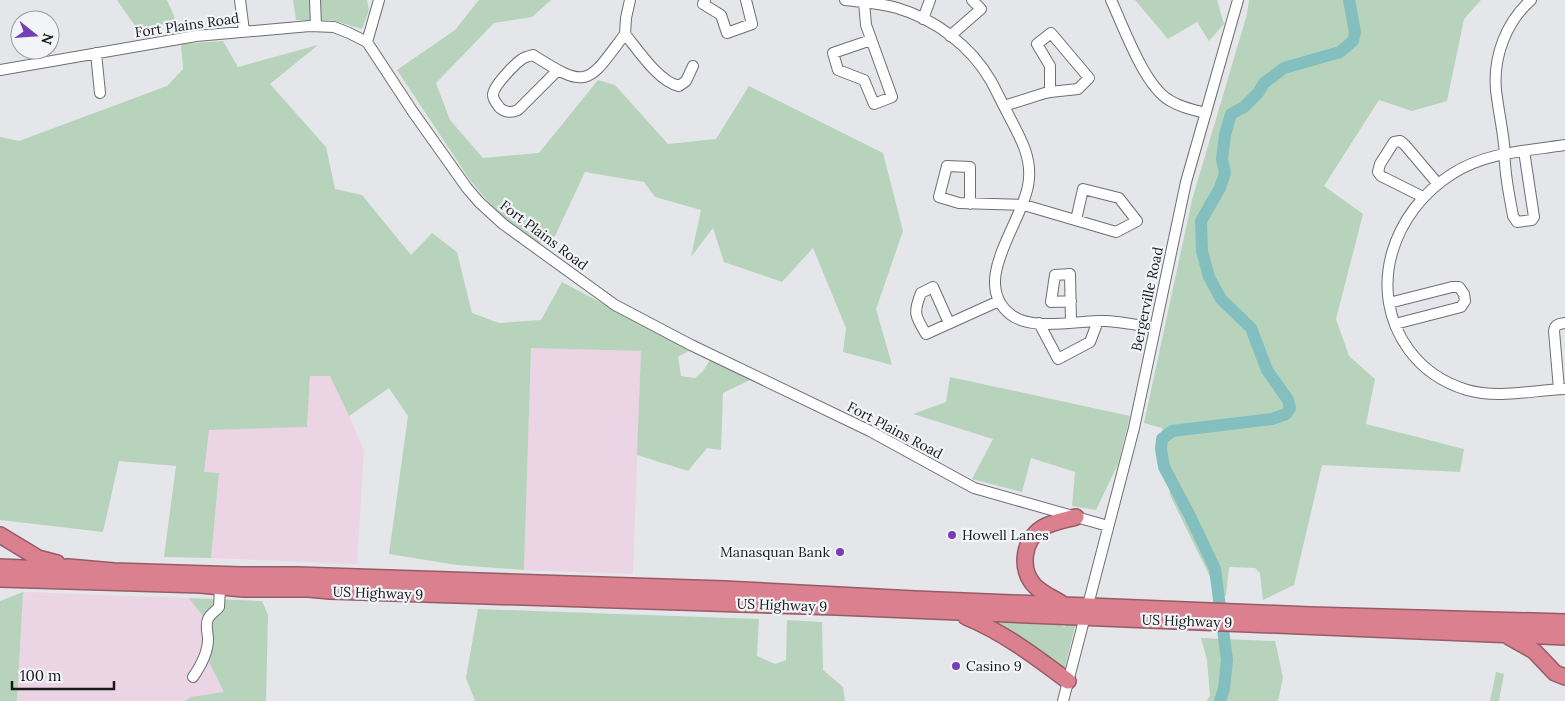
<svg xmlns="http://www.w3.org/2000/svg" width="1565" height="701" font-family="Lora,serif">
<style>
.industrial{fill:#ebd5e4}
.green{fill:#b7d3bb}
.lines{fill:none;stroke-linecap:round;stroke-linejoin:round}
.river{stroke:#83bfbf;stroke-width:12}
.minor-casing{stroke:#6e6f72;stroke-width:12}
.highway-casing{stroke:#965c66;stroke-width:18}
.minor{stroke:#fff;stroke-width:10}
.highway{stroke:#da808e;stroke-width:15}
.poi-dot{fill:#753fb6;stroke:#f2f4f7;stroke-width:2}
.labels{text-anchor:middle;stroke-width:4.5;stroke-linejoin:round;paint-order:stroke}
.street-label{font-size:14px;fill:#19191b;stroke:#f2f4f7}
.poi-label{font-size:14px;fill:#19191b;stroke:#f2f4f7;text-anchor:start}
</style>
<rect width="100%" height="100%" fill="#e5e6ea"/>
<!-- industrial -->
<path class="industrial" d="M 531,348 L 641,351 L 633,574 L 524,570 Z
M 310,375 L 331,376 L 364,450 L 357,564 L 211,558 L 219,473 L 204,473 L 209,429 L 307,427 Z
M 23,592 L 189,598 L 207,620 L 204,652 L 224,692 L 192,697 L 184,701 L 17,701 Z"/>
<!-- green -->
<path class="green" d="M 117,0 L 167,0 L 177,23 L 138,30 Z
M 293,0 L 367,0 L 369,10 L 362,29 L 332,20 L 296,20 Z
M 479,0 L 551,0 L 532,17 L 494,23 L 436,83 L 450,120 L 483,158 L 539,153 L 598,80 L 615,85 L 668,144 L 716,139 L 749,86 L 883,153 L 903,231 L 876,309 L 892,365 L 843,352 L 846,328 L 813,248 L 782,282 L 724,262 L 713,228 L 691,257 L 701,210 L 655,197 L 644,182 L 585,172 L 555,236 L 528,249 L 470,180 L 397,70 L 455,30 Z
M 1135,0 L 1217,0 L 1224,24 L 1209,41 L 1197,22 L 1168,39 Z
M 1249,0 L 1481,0 L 1464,19 L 1447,101 L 1412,111 L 1379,100 L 1324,186 L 1363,214 L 1336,319 L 1349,356 L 1375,379 L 1366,424 L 1464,449 L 1460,472 L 1322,465 L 1294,585 L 1263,600 L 1260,573 L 1255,568 L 1229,567 L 1226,596 L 1212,595 L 1215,587 L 1170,495 L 1162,428 L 1144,423 L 1192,200 L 1247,14 Z
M 223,41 L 238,67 L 318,45 L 270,84 L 326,147 L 335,189 L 362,195 L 411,255 L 432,233 L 457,252 L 472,313 L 499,323 L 541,320 L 562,282 L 690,350 L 678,357 L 681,376 L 695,378 L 703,371 L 710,360 L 750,380 L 723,393 L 721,450 L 707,448 L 688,471 L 637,455 L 641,351 L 531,348 L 524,570 L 457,565 L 389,554 L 408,416 L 389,388 L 349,416 L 330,376 L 310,376 L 307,427 L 209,430 L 204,472 L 219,473 L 211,558 L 164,557 L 176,466 L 119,461 L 103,532 L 0,520 L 0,137 L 19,141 L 167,86 L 183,69 L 181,44 Z
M 950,377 L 1130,416 L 1118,464 L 1096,510 L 1072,506 L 1075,472 L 1031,458 L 1022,492 L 972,479 L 993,439 L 913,414 L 946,402 Z
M 23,592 L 17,701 L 0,701 L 0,601 Z
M 189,598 L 262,601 L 268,615 L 266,701 L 184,701 L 191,697 L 224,692 L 204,652 L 206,620 Z
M 478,609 L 759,619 L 757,656 L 775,664 L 786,660 L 787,620 L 822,622 L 823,670 L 843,687 L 845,701 L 475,701 L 466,678 Z
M 993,622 L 1062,623 L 1062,626 L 1065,627 L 1066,623 L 1073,624 L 1075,626 L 1065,667 L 1060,668 Z
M 1201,638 L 1275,641 L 1283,677 L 1278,701 L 1206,701 L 1210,696 L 1207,660 Z
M 1496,672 L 1504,674 L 1499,701 L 1490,701 Z"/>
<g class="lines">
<!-- river -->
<path class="river" d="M 1220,701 L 1224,689 L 1227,660 L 1215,569 L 1190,516 L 1164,467 L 1161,449 L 1162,439 L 1172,431 L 1272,419 L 1286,414 L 1290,408 L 1288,400 L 1267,370 L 1251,328 L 1221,299 L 1209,277 L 1202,251 L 1201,221 L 1220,188 L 1225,173 L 1222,159 L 1225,135 L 1231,114 L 1244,107 L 1258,93 L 1264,83 L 1284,68 L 1340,52 L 1353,41 L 1355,32 L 1349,0"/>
<defs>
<path id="minor" d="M 240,0 L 244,31
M 315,0 L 316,26
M 630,0 L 626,18 L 625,34 C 638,50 659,82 679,86 L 686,81 L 693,66
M 705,0 L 703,4 L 721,15 L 727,33 L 752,24 L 746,0
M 845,0 C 862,2 880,3 897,8 C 935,19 971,46 991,81 C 997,92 1002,103 1008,114 C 1018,134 1031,154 1029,178 C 1027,219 968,280 1010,314 C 1032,332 1078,320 1106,321 C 1122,322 1138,325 1155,328
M 1111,0 C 1124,28 1144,85 1169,100 C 1180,107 1193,110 1206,113
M 864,2 L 866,25 L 892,97 L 874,104 L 864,80 L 838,70 L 833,53 L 871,40
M 923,19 L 930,0
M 950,36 L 981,9 L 972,0
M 367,42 L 379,0
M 96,53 L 100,93
M 0,70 L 196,36 L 310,26 L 334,27 L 349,33 L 367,42 L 413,112 L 467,188 L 479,202 L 503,224 L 615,305 L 691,345 L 870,431 L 974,488 L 1108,526
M 557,71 L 518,110 C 511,113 506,113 500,108 C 497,104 493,100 493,95 C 493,86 515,64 522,59 C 525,57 529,56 533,55 C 589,91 588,83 625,34
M 1004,106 L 1045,93 L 1050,92 L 1078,89 L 1089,78 L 1051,33 L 1037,44 L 1050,66 L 1050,92
M 1565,145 C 1527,151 1486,152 1452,174 C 1393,211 1365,290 1409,350 C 1423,369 1444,383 1467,390 C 1499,399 1533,390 1565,389
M 1524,151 L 1534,217 L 1532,220 L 1517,222 L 1513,216 C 1510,199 1506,181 1505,163 C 1504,157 1505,150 1504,144 C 1502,126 1498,108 1496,90 C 1493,57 1506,22 1531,0
M 1423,197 L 1381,176 L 1378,172 L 1380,164 L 1394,142 L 1400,141 L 1405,145 L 1438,184
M 970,204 L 970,167 L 947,166 L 939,197 L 959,203 L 1024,205 L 1116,232 L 1137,221 L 1119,198 L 1083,189 L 1076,220
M 1071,301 L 1051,302 L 1055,275 L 1070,274 L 1071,322
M 1389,303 L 1452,287 L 1459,287 L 1464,294 L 1465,301 L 1461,307 L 1395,324
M 949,323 L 933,287 L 921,293 C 913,313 915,316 926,334 L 999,301
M 1039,323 L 1058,359 L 1090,342 L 1098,321
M 1559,389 L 1554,331 C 1555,324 1559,324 1565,323
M 193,677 C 200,667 208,652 208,639 C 208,633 205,625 208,619 C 210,614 216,611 219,607 L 220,588
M 1063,701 L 1134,428 L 1186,182 L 1238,0"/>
<path id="highway" d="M 0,535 L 38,558 L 57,563
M 0,567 L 45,569 L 68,567 L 114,571 L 241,575 L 297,575 L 724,589 L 915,599 L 1310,615 L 1565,622
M 0,579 L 201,585 L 243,589 L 308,589 L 330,591 L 837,607 L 1565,637
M 1061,603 C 1053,598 1042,593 1035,586 C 1019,570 1023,540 1042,528 C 1052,522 1065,520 1076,517
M 966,617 C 1003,632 1036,657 1068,681
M 1509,637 L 1534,651 L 1555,673 L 1565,677"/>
</defs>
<!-- minor casing -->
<use href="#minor" class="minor-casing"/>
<!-- highway casing -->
<use href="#highway" class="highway-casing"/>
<!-- minor -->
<use href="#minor" class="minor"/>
<!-- highway -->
<use href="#highway" class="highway"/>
</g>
<!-- markers -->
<g class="poi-dot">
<circle cx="952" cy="535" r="5"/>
<circle cx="840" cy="552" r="5"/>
<circle cx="956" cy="666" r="5"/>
</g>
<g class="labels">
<!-- street labels -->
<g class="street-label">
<text transform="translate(187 25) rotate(-8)" y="5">Fort Plains Road</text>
<text transform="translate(544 235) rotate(37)" y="5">Fort Plains Road</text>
<text transform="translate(1147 299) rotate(-78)" y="5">Bergerville Road</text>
<text transform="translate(895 430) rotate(28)" y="5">Fort Plains Road</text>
<text transform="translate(378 593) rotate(2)" y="5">US Highway 9</text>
<text transform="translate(782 605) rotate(2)" y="5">US Highway 9</text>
<text transform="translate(1187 621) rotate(2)" y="5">US Highway 9</text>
</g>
<!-- poi labels -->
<g class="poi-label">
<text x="962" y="540">Howell Lanes</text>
<text x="830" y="557" text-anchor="end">Manasquan Bank</text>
<text x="966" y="671">Casino 9</text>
</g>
</g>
<!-- north arrow -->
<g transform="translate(35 35) rotate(107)"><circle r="24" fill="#f2f4f7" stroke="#9b9c9f"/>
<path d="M0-4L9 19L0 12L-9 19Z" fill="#753fb6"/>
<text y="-8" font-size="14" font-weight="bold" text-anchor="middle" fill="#19191b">N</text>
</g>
<!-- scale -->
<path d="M12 681v8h102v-8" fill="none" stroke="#19191b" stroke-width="2.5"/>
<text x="20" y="681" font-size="15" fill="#19191b" stroke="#f2f4f7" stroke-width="4" paint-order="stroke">100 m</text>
</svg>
